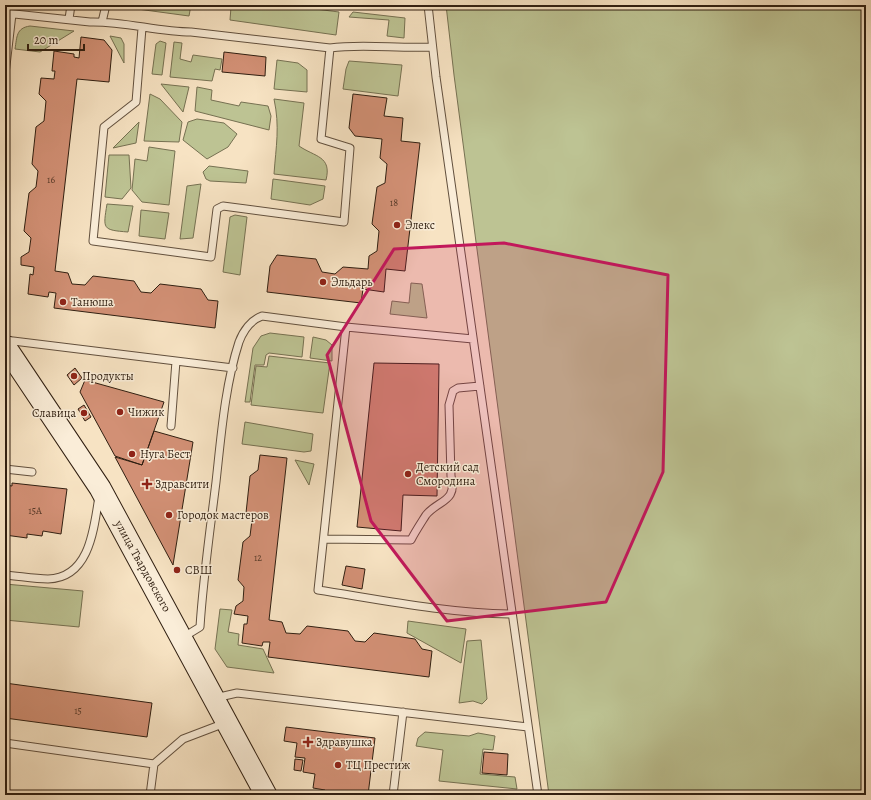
<svg xmlns="http://www.w3.org/2000/svg" width="871" height="800" font-family="Alegreya,serif">
<style>
.green{fill:#bdc393;stroke:#767152}
.building{fill:#d29075;stroke:#301f11}
.lines{fill:none;stroke-linecap:round;stroke-linejoin:round}
.lane-casing{stroke:#62503e;stroke-width:9}
.secondary-casing{stroke:#301f11;stroke-width:23}
.lane{stroke:#faedd8;stroke-width:7}
.secondary{stroke:#faedd8;stroke-width:21}
.marked{fill:#c2185b;fill-opacity:0.2;stroke:#c2185b;stroke-width:3;stroke-linejoin:round}
.poi-dot{fill:#8f2418;stroke:#faedd8;stroke-width:1.5}
.labels{text-anchor:middle;stroke-width:3;stroke-linejoin:round;paint-order:stroke}
.number-label{font-size:10px;fill:#583b2a}
.poi-label{font-size:12px;fill:#301f11;stroke:#faedd8;text-anchor:start}
.street-label{font-size:12px;fill:#301f11;stroke:#faedd8}
</style>
<rect width="100%" height="100%" fill="#f7e3c3"/>
<filter id="stains"><feTurbulence type="fractalNoise" baseFrequency=".005" numOctaves="4"/><feColorMatrix values="0 0 0 0 .2 0 0 0 0 .09 0 0 0 0 .02 0 0 0 .5 -.17"/></filter>
<radialGradient id="worn" r=".72"><stop offset=".6" stop-color="#630" stop-opacity="0"/><stop offset="1" stop-color="#630" stop-opacity=".3"/></radialGradient>
<!-- green -->
<path class="green" d="M 131,5 L 191,5 L 189,16 L 130,8 Z
M 212,5 L 284,5 L 339,12 L 336,35 L 230,20 L 231,7 Z
M 446,5 L 866,5 L 866,795 L 549,795 L 454,75 Z
M 353,12 L 405,18 L 404,38 L 387,36 L 389,20 L 349,17 Z
M 30,26 L 74,31 L 40,52 L 15,49 C 17,37 16,28 30,26 Z
M 110,36 L 121,38 L 124,44 L 124,63 Z
M 160,41 L 166,43 L 162,75 L 152,74 L 156,44 Z
M 174,42 L 182,43 L 180,59 L 191,62 L 193,55 L 222,59 L 220,70 L 215,69 L 212,81 L 170,77 Z
M 277,60 L 298,63 L 307,70 L 307,92 L 274,89 Z
M 349,61 L 402,65 L 398,96 L 343,89 L 346,69 Z
M 161,84 L 189,87 L 183,112 Z
M 197,87 L 212,90 L 211,100 L 239,106 L 241,102 L 268,106 L 271,116 L 269,130 L 195,111 Z
M 150,94 L 160,99 L 182,122 L 179,142 L 144,141 Z
M 274,99 L 304,103 L 299,146 C 315,157 332,156 326,180 L 274,174 C 276,146 280,127 274,99 Z
M 197,119 L 224,123 L 237,134 L 228,147 L 207,159 L 183,140 L 188,122 Z
M 139,122 L 136,143 L 113,148 Z
M 149,147 L 175,151 L 169,205 L 142,202 L 132,190 L 135,159 L 147,161 Z
M 109,155 L 129,155 L 131,188 L 122,199 L 105,197 Z
M 209,166 L 248,171 L 246,183 L 210,181 L 206,179 L 203,172 Z
M 273,179 L 325,186 L 323,199 L 310,205 L 271,199 Z
M 201,184 L 193,238 L 180,239 L 187,186 Z
M 107,204 L 133,206 L 128,232 C 102,230 103,229 107,204 Z
M 141,210 L 169,213 L 165,239 L 139,236 Z
M 235,215 L 247,217 L 240,275 L 223,272 L 230,217 Z
M 411,283 L 422,284 L 427,318 L 390,314 L 392,301 L 409,303 Z
M 270,333 L 304,337 L 302,357 L 269,353 L 266,355 L 264,365 L 255,365 L 250,402 L 245,402 L 253,348 L 261,336 Z
M 313,337 L 326,340 L 332,345 L 332,361 L 310,358 Z
M 269,356 L 330,363 L 323,413 L 251,405 L 256,366 L 267,367 Z
M 245,422 L 313,434 L 311,451 L 304,452 L 242,444 Z
M 295,460 L 314,464 L 309,485 Z
M 5,584 L 83,591 L 79,627 L 5,620 Z
M 220,609 L 232,610 L 228,632 L 239,634 L 238,645 L 263,649 L 274,673 L 227,667 L 215,649 Z
M 408,621 L 466,629 L 461,663 L 407,633 Z
M 481,640 L 487,699 L 482,704 L 473,701 L 459,703 L 467,641 Z
M 425,732 L 469,736 L 478,733 L 495,736 L 493,750 L 483,749 L 480,774 L 515,777 L 517,789 L 439,781 L 443,750 L 416,746 L 418,738 Z"/>
<!-- building -->
<path class="building" d="M 81,37 L 104,40 L 112,50 L 109,82 L 77,79 L 55,271 L 68,273 L 72,284 L 85,285 L 93,276 L 134,281 L 141,292 L 151,293 L 160,284 L 201,289 L 208,300 L 218,301 L 215,328 L 54,308 L 56,293 L 49,292 L 48,297 L 28,294 L 30,274 L 33,275 L 34,267 L 21,265 L 21,257 L 29,252 L 31,238 L 24,231 L 29,193 L 36,187 L 38,171 L 32,164 L 36,127 L 44,121 L 46,101 L 39,94 L 41,78 L 54,79 L 55,71 L 52,71 L 54,51 L 74,54 L 74,57 L 79,58 Z
M 224,52 L 266,57 L 265,76 L 222,72 Z
M 353,94 L 387,98 L 384,116 L 403,118 L 401,141 L 420,143 L 405,271 L 386,269 L 384,292 L 363,289 L 361,303 L 267,292 L 270,266 L 277,255 L 316,259 L 322,272 L 335,274 L 343,267 L 368,269 L 369,256 L 377,251 L 379,231 L 372,224 L 377,187 L 385,183 L 387,164 L 380,158 L 382,139 L 355,136 L 349,128 Z
M 374,363 L 439,364 L 437,496 L 403,495 L 401,531 L 357,527 Z
M 75,368 L 82,378 L 74,385 L 67,375 Z
M 85,380 L 164,402 L 142,465 L 115,456 L 80,392 Z
M 84,405 L 91,417 L 85,421 L 78,409 Z
M 154,431 L 193,442 L 173,565 L 115,457 L 142,465 Z
M 260,455 L 287,458 L 269,620 L 282,622 L 286,633 L 300,634 L 307,626 L 348,631 L 355,641 L 365,642 L 374,633 L 415,639 L 422,649 L 432,651 L 429,677 L 268,657 L 270,642 L 263,642 L 262,646 L 242,643 L 244,624 L 247,624 L 248,616 L 234,614 L 236,606 L 243,601 L 244,587 L 238,580 L 243,542 L 250,536 L 252,520 L 246,513 L 250,476 L 258,470 Z
M 12,483 L 67,489 L 61,534 L 43,531 L 42,536 L 27,534 L 27,538 L 5,535 L 5,485 L 12,486 Z
M 346,566 L 365,569 L 362,589 L 342,585 Z
M 5,683 L 152,703 L 147,737 L 5,718 Z
M 286,727 L 375,738 L 368,795 L 325,795 L 325,790 L 313,788 L 315,774 L 303,772 L 305,758 L 295,757 L 297,743 L 284,741 Z
M 484,752 L 508,754 L 507,775 L 482,773 Z
M 295,759 L 303,760 L 301,771 L 294,770 Z"/>
<g class="lines">
<defs>
<path id="lane" d="M 428,5 L 436,77 L 538,795
M 5,13 L 90,22 C 124,21 158,32 191,32 L 330,48 C 363,43 398,49 432,47
M 69,19 L 71,5
M 102,22 L 106,5
M 142,28 L 136,102 L 104,127 L 93,241 L 211,257 L 217,209 L 223,206 L 344,222 L 350,148 L 321,139 L 330,48
M 5,74 L 12,14
M 346,327 L 318,590 C 382,600 447,613 511,614
M 5,340 L 233,368
M 171,426 L 176,361
M 5,469 L 32,472
M 324,539 L 411,540 C 415,532 421,523 426,515 C 438,500 458,502 451,476 L 449,405 L 453,391 L 458,388 L 480,386
M 5,575 C 19,576 34,579 48,579 C 90,578 94,528 99,496
M 182,638 L 200,627 C 203,579 210,531 216,482 C 221,437 225,385 239,342 C 243,331 251,320 262,316 L 346,327 L 473,339
M 215,698 L 237,693 L 528,727
M 5,743 L 154,764
M 150,795 L 154,764 L 183,739 L 225,723
M 393,795 L 403,712"/>
<path id="secondary" d="M 5,346 L 100,488 L 266,795"/>
</defs>
<!-- lane casing -->
<use href="#lane" class="lane-casing"/>
<!-- secondary casing -->
<use href="#secondary" class="secondary-casing"/>
<!-- lane -->
<use href="#lane" class="lane"/>
<!-- secondary -->
<use href="#secondary" class="secondary"/>
</g>
<!-- marked area -->
<path class="marked" d="M 504,243 L 668,275 L 663,472 L 606,602 L 447,621 L 371,521 L 327,355 L 394,249 Z"/>
<!-- markers -->
<g class="poi-dot">
<circle cx="397" cy="225" r="4"/>
<circle cx="323" cy="282" r="4"/>
<circle cx="63" cy="302" r="4"/>
<circle cx="74" cy="376" r="4"/>
<circle cx="120" cy="412" r="4"/>
<circle cx="84" cy="413" r="4"/>
<circle cx="132" cy="454" r="4"/>
<circle cx="408" cy="474" r="4"/>
<path d="M145 478h4v4h4v4h-4v4h-4v-4h-4v-4h4z"/>
<circle cx="169" cy="515" r="4"/>
<circle cx="177" cy="570" r="4"/>
<path d="M306 736h4v4h4v4h-4v4h-4v-4h-4v-4h4z"/>
<circle cx="338" cy="765" r="4"/>
</g>
<g class="labels">
<!-- number labels -->
<g class="number-label">
<text x="51" y="183">16</text>
<text x="394" y="206">18</text>
<text x="35" y="514">15А</text>
<text x="258" y="561">12</text>
<text x="78" y="714">15</text>
</g>
<!-- poi labels -->
<g class="poi-label">
<text x="405" y="229">Элекс</text>
<text x="331" y="286">Эльдарь</text>
<text x="71" y="306">Танюша</text>
<text x="82" y="380">Продукты</text>
<text x="128" y="416">Чижик</text>
<text x="76" y="417" text-anchor="end">Славица</text>
<text x="140" y="458">Нуга Бест</text>
<text x="416" y="471">Детский сад<tspan x="416" dy="14">Смородина</tspan></text>
<text x="155" y="488">Здравсити</text>
<text x="177" y="519">Городок мастеров</text>
<text x="185" y="574">СВШ</text>
<text x="316" y="746">Здравушка</text>
<text x="346" y="769">ТЦ Престиж</text>
</g>
<!-- street labels -->
<g class="street-label">
<text transform="translate(143 566) rotate(61)" y="4">улица Твардовского</text>
</g>
</g>
<!-- margin -->
<rect width="871" height="800" fill="none" stroke="#f7e3c3" stroke-width="20"/>
<rect x="6" y="6" width="859" height="788" fill="none" stroke="#301f11" stroke-width="2"/>
<rect x="10" y="10" width="851" height="780" fill="none" stroke="#301f11"/>
<!-- scale -->
<path d="M28 44v6h56v-6" fill="none" stroke="#301f11" stroke-width="2"/>
<text x="34" y="44" font-size="12" fill="#301f11" stroke="#faedd8" stroke-width="3" paint-order="stroke">20 m</text>
<rect width="100%" height="100%" filter="url(#stains)"/>
<rect width="100%" height="100%" fill="url(#worn)"/>
</svg>
